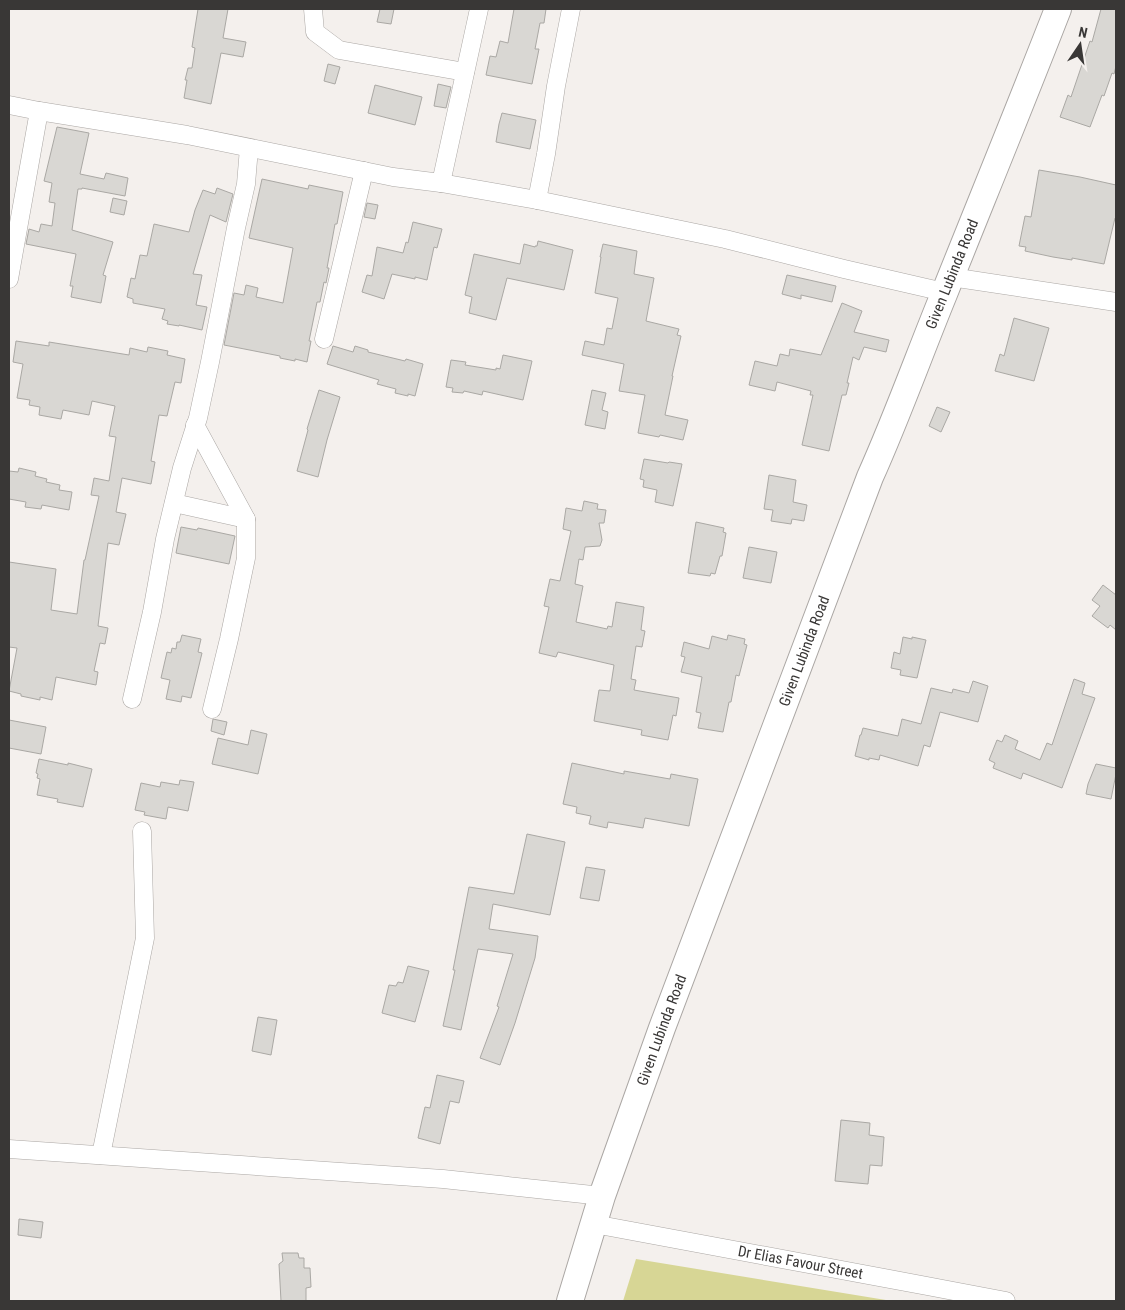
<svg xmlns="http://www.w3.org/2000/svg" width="1125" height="1310" font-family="'Roboto Condensed',sans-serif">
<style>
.green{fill:#d7d695}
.building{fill:#d9d7d3;stroke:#aaa8a4}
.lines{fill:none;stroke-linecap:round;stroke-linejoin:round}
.street-casing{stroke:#aba7a4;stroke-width:19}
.secondary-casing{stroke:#aba7a4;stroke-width:28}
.street{stroke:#fff;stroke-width:18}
.secondary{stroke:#fff;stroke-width:26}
.labels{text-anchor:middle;stroke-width:5;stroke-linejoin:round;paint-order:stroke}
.street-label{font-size:15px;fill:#393736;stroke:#f4f0ed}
</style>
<rect width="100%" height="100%" fill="#f4f0ed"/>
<!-- green -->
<path class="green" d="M 636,1259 L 892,1301 L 623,1301 Z"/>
<!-- building -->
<path class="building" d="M 198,9 L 228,9 L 223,38 L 246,42 L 243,57 L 221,53 L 211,104 L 184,98 L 187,80 L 185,80 L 188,68 L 192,68 L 195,48 L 192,47 Z
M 380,9 L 394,9 L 391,24 L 377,22 Z
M 514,9 L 546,9 L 544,23 L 540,23 L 535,49 L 539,49 L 532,84 L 486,75 L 490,56 L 496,57 L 500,41 L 508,43 Z
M 1101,9 L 1116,9 L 1116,66 L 1114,74 L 1112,73 L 1104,96 L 1102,95 L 1090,127 L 1060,117 L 1068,95 L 1071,97 L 1090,41 L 1092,42 Z
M 328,64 L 340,67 L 335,84 L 324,81 Z
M 438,84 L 451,87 L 446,108 L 434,106 Z
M 375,85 L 422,97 L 415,125 L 368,113 Z
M 502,113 L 536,120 L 530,149 L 496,142 L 499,124 Z
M 57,127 L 89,133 L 80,174 L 104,179 L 106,173 L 128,178 L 125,196 L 82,188 L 82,189 L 78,189 L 72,230 L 113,242 L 103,275 L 106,276 L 101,303 L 71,297 L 73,286 L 70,286 L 76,254 L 26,244 L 29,229 L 39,232 L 41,224 L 52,226 L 55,203 L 49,202 L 52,183 L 44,181 Z
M 1039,170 L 1080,177 L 1116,185 L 1116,219 L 1115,218 L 1104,264 L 1072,258 L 1072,260 L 1053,257 L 1025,251 L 1026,247 L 1019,246 L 1025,216 L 1031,217 Z
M 262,179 L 308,189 L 309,185 L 343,192 L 337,224 L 335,224 L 327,268 L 329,268 L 326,283 L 324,282 L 320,302 L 317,302 L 309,341 L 311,341 L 307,362 L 295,359 L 295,361 L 280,358 L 280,356 L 224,345 L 234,293 L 244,295 L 246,285 L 258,288 L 256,297 L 283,303 L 293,248 L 249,238 Z
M 217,188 L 233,194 L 226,222 L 210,215 L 193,274 L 202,275 L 196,305 L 207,307 L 202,330 L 179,325 L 179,326 L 167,324 L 168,321 L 162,319 L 165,309 L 133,303 L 133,299 L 127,297 L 131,278 L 135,279 L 140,255 L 147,256 L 154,224 L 189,232 L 195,210 L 203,190 L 215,194 Z
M 113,198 L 127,201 L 124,215 L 110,212 Z
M 367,203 L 378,205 L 375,219 L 364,217 Z
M 413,222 L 442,229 L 437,248 L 434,247 L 427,280 L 415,277 L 415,279 L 392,274 L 384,299 L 362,292 L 367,275 L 372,276 L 377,247 L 403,253 L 406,242 L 408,243 Z
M 538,241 L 573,250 L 564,290 L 507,278 L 496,320 L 469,313 L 472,297 L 465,295 L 474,254 L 520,264 L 524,244 L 535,247 L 535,246 L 537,246 Z
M 603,244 L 637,251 L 634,274 L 654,278 L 646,321 L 679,329 L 677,335 L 681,336 L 672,376 L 673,376 L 665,415 L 688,420 L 683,440 L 660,435 L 659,437 L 638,433 L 645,395 L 619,391 L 624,364 L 582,355 L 585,341 L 604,345 L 607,328 L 612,329 L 618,298 L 595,293 L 601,257 L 600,257 Z
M 787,275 L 836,286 L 832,302 L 801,295 L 801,299 L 782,294 Z
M 842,303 L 862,311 L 854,332 L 889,340 L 886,352 L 864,347 L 859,360 L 853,357 L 847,383 L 849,383 L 846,395 L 842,395 L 829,451 L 802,445 L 813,395 L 810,395 L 811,391 L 777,382 L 775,391 L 749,385 L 755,361 L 777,366 L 780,354 L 789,356 L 790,349 L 821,355 Z
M 1014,318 L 1049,328 L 1034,381 L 995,371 L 1000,354 L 1004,356 Z
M 16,341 L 49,346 L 49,342 L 129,355 L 130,348 L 147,352 L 148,347 L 168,351 L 167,355 L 185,359 L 181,383 L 175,382 L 167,416 L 159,415 L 151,461 L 155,462 L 151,484 L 122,478 L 116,512 L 126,514 L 119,545 L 108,543 L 98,626 L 108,628 L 105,644 L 100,643 L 94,671 L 98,672 L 96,685 L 56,677 L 52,700 L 40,697 L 40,700 L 21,696 L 21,694 L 9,691 L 17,648 L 9,647 L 9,562 L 56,569 L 51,610 L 77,614 L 84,560 L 85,560 L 99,496 L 91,495 L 94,478 L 109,481 L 116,437 L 109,436 L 115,406 L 92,401 L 89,415 L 63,410 L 61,419 L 39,415 L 40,407 L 29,405 L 30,400 L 17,398 L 23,364 L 13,362 Z
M 333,346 L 353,352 L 355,346 L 368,350 L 368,352 L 405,361 L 406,359 L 423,364 L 415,396 L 408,394 L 408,396 L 395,393 L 396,389 L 377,384 L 379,380 L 327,364 Z
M 503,355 L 532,361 L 523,400 L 483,391 L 482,395 L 464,391 L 463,393 L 452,392 L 453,388 L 446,387 L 451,360 L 466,362 L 465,365 L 496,370 L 496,368 L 500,369 Z
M 319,390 L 340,397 L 327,440 L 318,477 L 297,471 L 308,430 L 307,429 Z
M 592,390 L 606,393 L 602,410 L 608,412 L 605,429 L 585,425 Z
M 937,407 L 950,412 L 941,432 L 929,426 Z
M 644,459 L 668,463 L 669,462 L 682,464 L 673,506 L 655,502 L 657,490 L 643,487 L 644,480 L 640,479 Z
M 19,468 L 36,472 L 35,476 L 47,479 L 46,482 L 60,485 L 59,490 L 72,492 L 69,510 L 42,505 L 41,509 L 25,507 L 26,502 L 9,499 L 9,471 L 18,472 Z
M 769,475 L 796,480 L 793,502 L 807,505 L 804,521 L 792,519 L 791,524 L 771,521 L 773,510 L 764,509 Z
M 584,501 L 598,504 L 597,509 L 606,510 L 604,523 L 599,523 L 602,540 L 600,546 L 585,547 L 583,560 L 579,559 L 575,584 L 583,586 L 576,622 L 607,629 L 608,626 L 612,627 L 616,602 L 644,607 L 641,630 L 645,631 L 642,647 L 636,646 L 631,679 L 636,680 L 634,690 L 679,698 L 676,716 L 673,715 L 668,740 L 641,735 L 642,730 L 594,721 L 599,690 L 610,691 L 614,665 L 558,652 L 556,657 L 539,653 L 549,607 L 544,606 L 550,579 L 560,581 L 571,531 L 563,529 L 566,508 L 582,511 Z
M 696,522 L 724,528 L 723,532 L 726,533 L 722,556 L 720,556 L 715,574 L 711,573 L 710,576 L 688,573 Z
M 181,527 L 197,530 L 198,528 L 235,536 L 229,564 L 176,553 Z
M 749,547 L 777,552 L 771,583 L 743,578 Z
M 1103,585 L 1116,595 L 1116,630 L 1110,625 L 1108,628 L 1092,616 L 1100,606 L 1092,600 Z
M 182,635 L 201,639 L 198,652 L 202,653 L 191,698 L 182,696 L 181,702 L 166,699 L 170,680 L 161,678 L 167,652 L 171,653 L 172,648 L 176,649 L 177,642 L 180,642 Z
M 728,635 L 745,639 L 744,644 L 747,645 L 739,676 L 736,675 L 731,702 L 729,702 L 723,732 L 698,728 L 701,713 L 696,712 L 702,677 L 681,672 L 685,657 L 681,656 L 684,642 L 709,649 L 712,636 L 727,640 Z
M 903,637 L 912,639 L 912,637 L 926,640 L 917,678 L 900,675 L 901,670 L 891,668 L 894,652 L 900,654 Z
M 1074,679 L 1085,683 L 1082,694 L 1095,698 L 1062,788 L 1023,773 L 1021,779 L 993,768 L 995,763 L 989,760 L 997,740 L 1002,742 L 1005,735 L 1018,741 L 1015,749 L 1040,760 L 1047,743 L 1052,745 Z
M 973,681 L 988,686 L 978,722 L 940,712 L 930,747 L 924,745 L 918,766 L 880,755 L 879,760 L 869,758 L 869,760 L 855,756 L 860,735 L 861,735 L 863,728 L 898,736 L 902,719 L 921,724 L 931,688 L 952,693 L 953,689 L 969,693 Z
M 213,719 L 227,722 L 224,735 L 211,731 Z
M 9,720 L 46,727 L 41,754 L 9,748 Z
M 251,730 L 267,734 L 258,774 L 212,764 L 218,738 L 248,745 Z
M 39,759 L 68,765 L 68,763 L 92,769 L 83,807 L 57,802 L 58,799 L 37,795 L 40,779 L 37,778 L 38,774 L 36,773 Z
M 572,763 L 624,774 L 624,771 L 670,779 L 671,774 L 698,779 L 689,826 L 645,818 L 643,828 L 608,822 L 607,828 L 589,824 L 591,816 L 576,813 L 577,807 L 563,804 Z
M 1096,764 L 1116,768 L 1116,774 L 1111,799 L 1086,794 L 1088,784 Z
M 180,780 L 194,782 L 188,811 L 168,807 L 166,819 L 144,815 L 145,812 L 135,810 L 141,783 L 160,787 L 161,782 L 179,785 Z
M 527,834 L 565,842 L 550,915 L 493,904 L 489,929 L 538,936 L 535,958 L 515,1023 L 500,1065 L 480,1058 L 499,1007 L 497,1006 L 513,954 L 478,949 L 461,1030 L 443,1026 L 455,970 L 453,970 L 469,887 L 514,894 Z
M 586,867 L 605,870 L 599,901 L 580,898 Z
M 408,966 L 429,971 L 415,1022 L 382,1013 L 389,985 L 396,986 L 398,982 L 403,983 Z
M 258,1017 L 277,1020 L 271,1055 L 252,1051 Z
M 437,1075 L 464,1081 L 459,1103 L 450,1101 L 440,1144 L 418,1138 L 425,1107 L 430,1108 Z
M 841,1120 L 870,1123 L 869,1135 L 884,1137 L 882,1166 L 870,1165 L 868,1184 L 835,1181 Z
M 19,1219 L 43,1222 L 41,1238 L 18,1235 Z
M 282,1253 L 298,1253 L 299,1258 L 304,1258 L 304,1268 L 310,1268 L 311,1287 L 306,1288 L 306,1301 L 281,1301 L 279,1264 L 283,1261 Z"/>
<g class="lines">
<defs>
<g id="street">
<path d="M 313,9 L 315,32 L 339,50 L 465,72"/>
<path d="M 9,105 L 39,111 L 187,135 L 393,177 L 441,183 L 537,200 L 725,239 L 844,269 L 944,292"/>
<path d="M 441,183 L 479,9"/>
<path d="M 537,200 L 546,154 L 556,86 L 571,9"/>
<path d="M 951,277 L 1116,302"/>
<path d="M 9,279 L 39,111"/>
<path d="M 324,339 L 364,171"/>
<path d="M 195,425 L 246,519 L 246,558 L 229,639 L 212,709"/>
<path d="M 174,503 L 246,519"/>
<path d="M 132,699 L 152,612 L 165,539 L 182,468 L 198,418 L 210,362 L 236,228 L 246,184 L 249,148"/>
<path d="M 9,1149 L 443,1179 L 602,1196"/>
<path d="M 101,1155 L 145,938 L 142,831"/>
<path id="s1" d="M 594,1224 L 927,1286 L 1006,1301"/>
</g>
<g id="secondary">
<path id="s2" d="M 570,1301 L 602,1196 L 662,1028 L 870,477 C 897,417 919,355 944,294 C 982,199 1021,104 1058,9"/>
</g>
</defs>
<!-- street casing -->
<use href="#street" class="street-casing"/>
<!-- secondary casing -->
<use href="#secondary" class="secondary-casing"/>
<!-- street -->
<use href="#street" class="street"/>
<!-- secondary -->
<use href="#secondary" class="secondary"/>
</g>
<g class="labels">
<!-- street labels -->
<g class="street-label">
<text dy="5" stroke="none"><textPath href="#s2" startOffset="1096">Given Lubinda Road</textPath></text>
<text dy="5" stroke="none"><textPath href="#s2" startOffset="691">Given Lubinda Road</textPath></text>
<text dy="5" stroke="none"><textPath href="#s2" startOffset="286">Given Lubinda Road</textPath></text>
<text dy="5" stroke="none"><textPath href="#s1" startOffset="210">Dr Elias Favour Street</textPath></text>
</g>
</g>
<!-- border -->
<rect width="1125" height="1310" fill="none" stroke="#393736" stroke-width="20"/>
<!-- north arrow -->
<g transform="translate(1080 45) rotate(13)" stroke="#f4f0ed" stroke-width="4" paint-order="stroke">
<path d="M0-4L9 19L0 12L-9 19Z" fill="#393736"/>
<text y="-8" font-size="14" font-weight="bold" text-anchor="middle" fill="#393736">N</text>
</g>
</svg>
